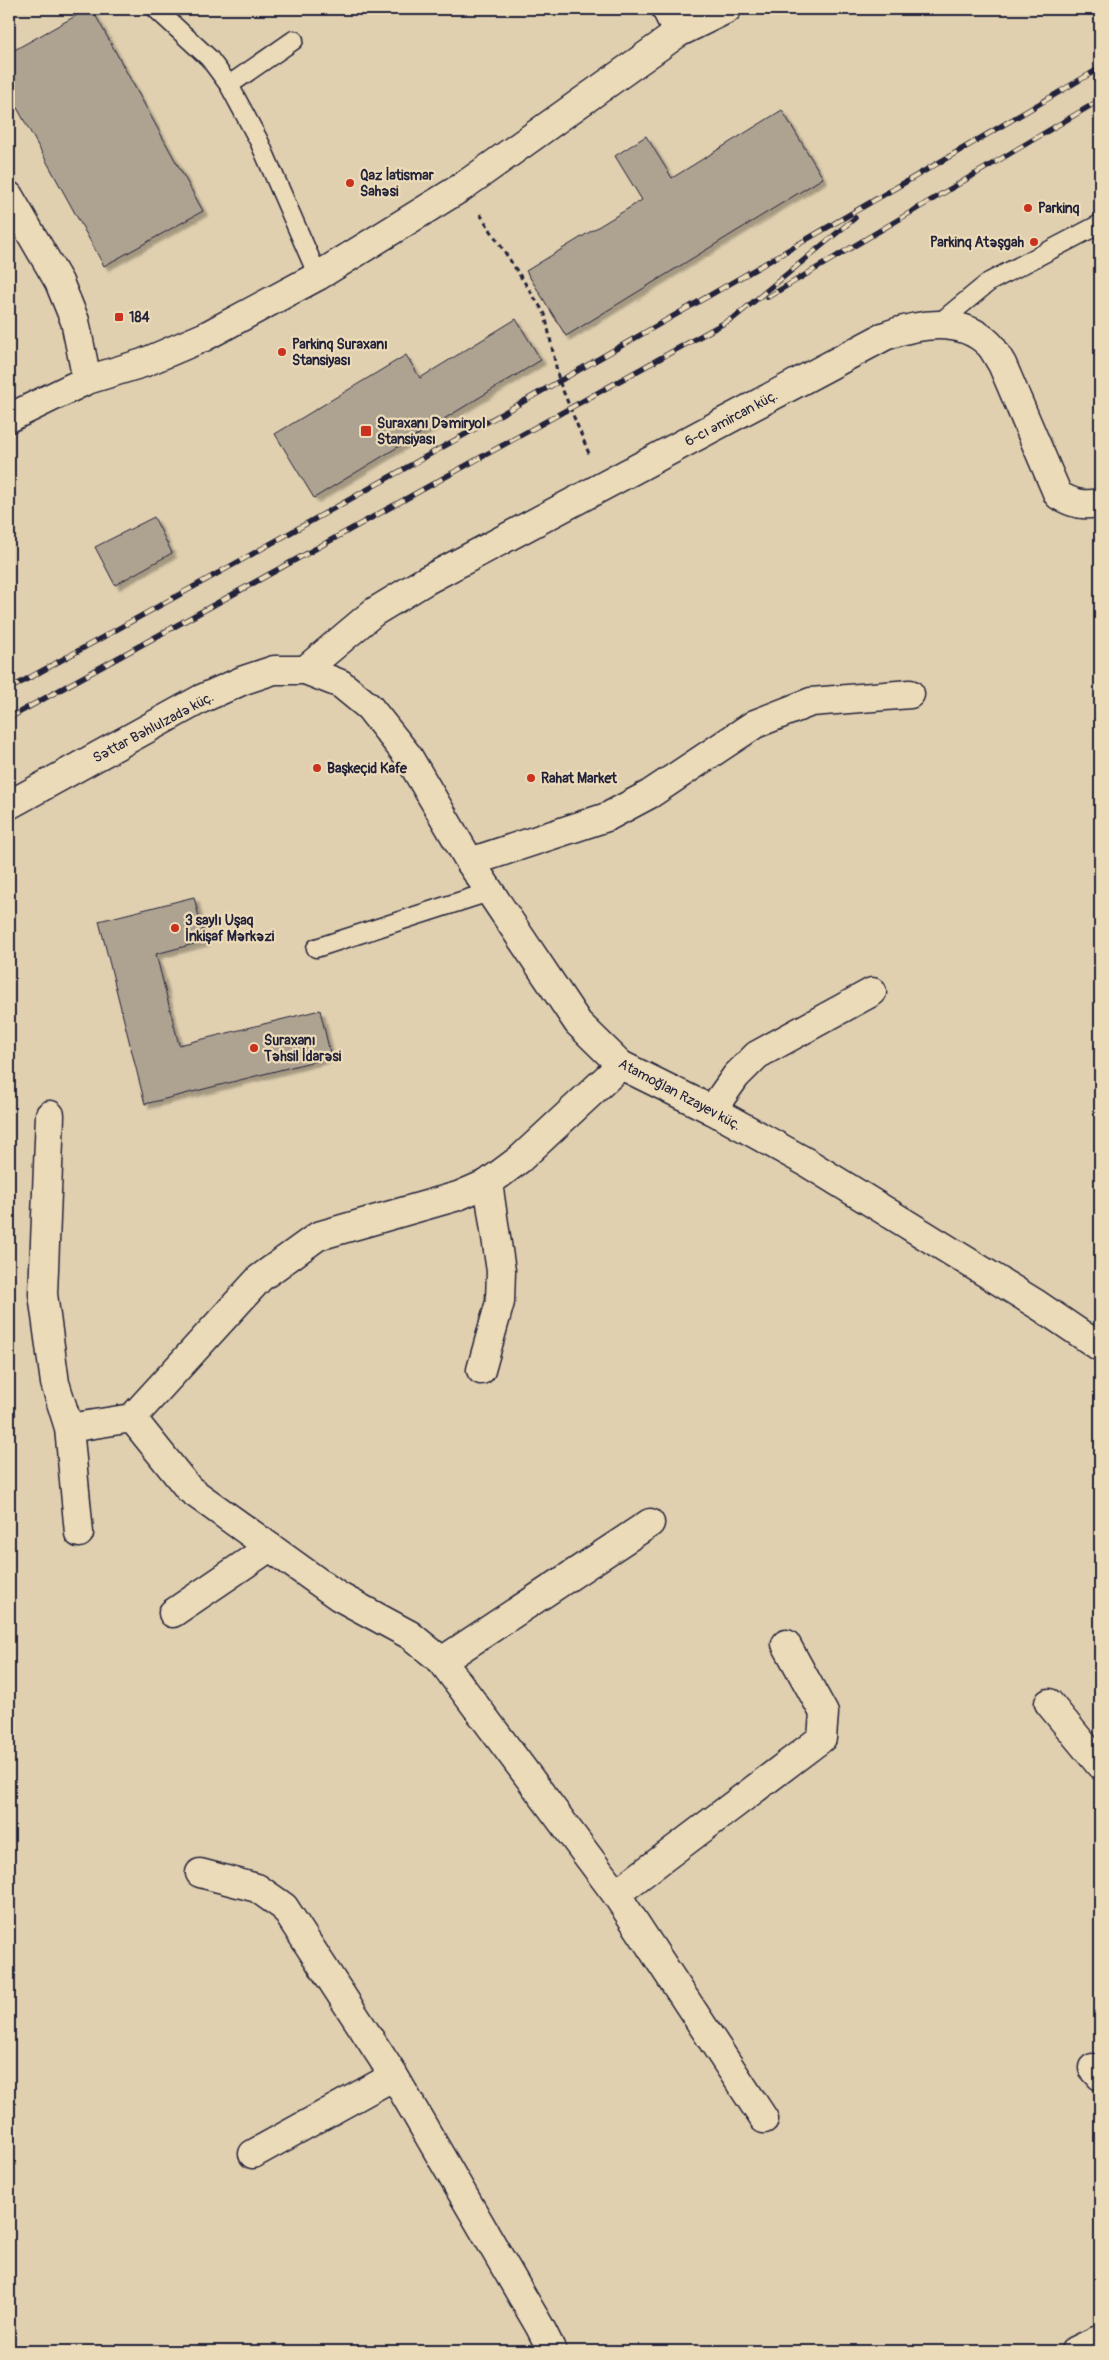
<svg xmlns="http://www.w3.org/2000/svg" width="1109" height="2360" font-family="Pangolin,sans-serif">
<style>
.building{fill:#aea291;stroke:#22223b;filter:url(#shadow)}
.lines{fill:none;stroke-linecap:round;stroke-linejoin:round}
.service-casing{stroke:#22223b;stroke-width:21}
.minor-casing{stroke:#22223b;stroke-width:31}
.tertiary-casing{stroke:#22223b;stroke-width:31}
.secondary-casing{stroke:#22223b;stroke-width:31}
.path{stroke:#22223b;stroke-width:3;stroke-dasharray:5 4;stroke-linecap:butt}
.service{stroke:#ecdbb8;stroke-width:18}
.minor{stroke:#ecdbb8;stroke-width:28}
.tertiary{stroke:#ecdbb8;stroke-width:28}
.secondary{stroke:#ecdbb8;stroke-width:28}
.rail-casing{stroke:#22223b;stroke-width:5.5}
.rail{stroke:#ecdbb8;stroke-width:4;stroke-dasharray:11;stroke-linecap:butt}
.poi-dot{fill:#c8321e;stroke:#ecdbb8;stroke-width:2}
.labels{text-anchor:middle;stroke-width:4.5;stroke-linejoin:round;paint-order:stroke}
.poi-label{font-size:14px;font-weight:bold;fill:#22223b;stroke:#ecdbb8;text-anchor:start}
.street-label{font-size:14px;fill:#22223b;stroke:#ecdbb8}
</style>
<defs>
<filter id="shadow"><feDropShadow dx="4.5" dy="4.5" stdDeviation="1" flood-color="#0004"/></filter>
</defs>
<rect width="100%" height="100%" fill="#e0d0b0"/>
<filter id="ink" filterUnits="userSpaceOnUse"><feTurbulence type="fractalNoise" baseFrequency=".02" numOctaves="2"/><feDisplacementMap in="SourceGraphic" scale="10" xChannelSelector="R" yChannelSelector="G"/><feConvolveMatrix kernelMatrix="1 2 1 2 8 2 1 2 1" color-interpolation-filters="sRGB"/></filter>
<g filter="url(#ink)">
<!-- building -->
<path class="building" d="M 88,9 L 92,9 L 203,211 L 104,266 L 9,93 L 9,53 Z
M 782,110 L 823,178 L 566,336 L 526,271 L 642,200 L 615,156 L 646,136 L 672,178 Z
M 516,319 L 541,360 L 314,498 L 275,434 L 406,355 L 420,378 Z
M 154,517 L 172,553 L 115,585 L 95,547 Z
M 194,897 L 205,941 L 156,954 L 179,1045 L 320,1010 L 331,1057 L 145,1104 L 99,921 Z"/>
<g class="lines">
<defs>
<path id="service" d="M 156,9 L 209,58 L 229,85 L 259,141 L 318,276
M 229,85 L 294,40
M 938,324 L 989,282 L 1100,224
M 316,948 L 489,892"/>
<path id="minor" d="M 666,9 L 678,33
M 87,380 L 143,363 L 204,337 L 318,276 L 462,187 L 678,33 L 727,9
M 305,670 L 374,612 L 425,581 L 885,336 C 917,324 961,316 989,344 C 994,349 998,358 1002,364 L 1058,495 C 1074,504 1083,506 1100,503
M 470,862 L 607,817 L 650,794 L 755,724 L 811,702 L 910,694
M 712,1110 L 736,1076 L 757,1055 L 872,992
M 50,1115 L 43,1294 L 55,1383 L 69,1428 L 132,1418 L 260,1278 L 318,1236 L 458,1196 L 488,1183 L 520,1159 L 621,1065
M 481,1370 L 500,1302 L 501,1271 L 488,1183
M 132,1418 L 189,1489 L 338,1596 L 410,1635 L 442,1661 L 616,1894 L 764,2119
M 69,1428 L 79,1533
M 173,1613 L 270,1547
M 442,1661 L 650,1523
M 1049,1703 L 1100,1765
M 200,1873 L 257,1888 L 284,1907 L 394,2076 L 540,2327 L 552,2351
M 616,1894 L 822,1738 L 824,1713 L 786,1644
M 1093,2068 L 1100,2076
M 253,2154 L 394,2076
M 1075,2351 L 1100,2339"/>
<path id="tertiary" d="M 9,196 L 59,282 L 75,321 L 87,380 L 9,418"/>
<path id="secondary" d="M 9,805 L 201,699 L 244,680 L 274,670 L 305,670 L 341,684 L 369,707 L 408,756 L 470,862 L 578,1023 L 621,1065 L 712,1110 L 806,1162 L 1038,1305 L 1100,1347"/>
</defs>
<!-- service casing -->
<use href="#service" class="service-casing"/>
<!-- minor casing -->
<use href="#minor" class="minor-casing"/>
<!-- tertiary casing -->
<use href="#tertiary" class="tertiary-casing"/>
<!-- secondary casing -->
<use href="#secondary" class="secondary-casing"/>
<!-- path -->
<path class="path" d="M 480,214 L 545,314 L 559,381 L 590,456"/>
<!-- service -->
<use href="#service" class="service"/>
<!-- minor -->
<use href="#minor" class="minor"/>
<!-- tertiary -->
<use href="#tertiary" class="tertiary"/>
<!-- secondary -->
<use href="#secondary" class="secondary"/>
<defs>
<path id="rail" d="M 768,297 L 1100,100
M 9,689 C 375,487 740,281 1100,68
M 9,718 L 735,317 L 855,218"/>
</defs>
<!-- rail casing -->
<use href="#rail" class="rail-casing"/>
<!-- rail -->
<use href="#rail" class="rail"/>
</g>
</g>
<!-- markers -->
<g class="poi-dot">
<circle cx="350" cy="183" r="5"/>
<circle cx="1028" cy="208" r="5"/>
<circle cx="1034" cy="242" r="5"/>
<rect x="114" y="312" width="10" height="10" rx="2.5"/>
<circle cx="282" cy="352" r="5"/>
<rect x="360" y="425" width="12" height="12" rx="2.5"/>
<circle cx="317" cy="768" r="5"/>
<circle cx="531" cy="778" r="5"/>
<circle cx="175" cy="928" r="5"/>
<circle cx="254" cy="1048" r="5"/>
</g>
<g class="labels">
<!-- poi labels -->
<g class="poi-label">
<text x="360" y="180">Qaz İatismar<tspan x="360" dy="16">Sahəsi</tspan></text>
<text x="1038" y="213">Parkinq</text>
<text x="1024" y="247" text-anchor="end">Parkinq Atəşgah</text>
<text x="129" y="322">184</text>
<text x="292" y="349">Parkinq Suraxanı<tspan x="292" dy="16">Stansiyası</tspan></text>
<text x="377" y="428">Suraxanı Dəmiryol<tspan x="377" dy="16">Stansiyası</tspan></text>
<text x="327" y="773">Başkeçid Kafe</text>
<text x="541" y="783">Rahat Market</text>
<text x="185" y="925">3 saylı Uşaq<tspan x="185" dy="16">İnkişaf Mərkəzi</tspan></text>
<text x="264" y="1045">Suraxanı<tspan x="264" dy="16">Təhsil İdarəsi</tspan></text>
</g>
<!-- street labels -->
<g class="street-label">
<text transform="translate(731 418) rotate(-28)" y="5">6-cı Əmircan küç.</text>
<text transform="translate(153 727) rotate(-28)" y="5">Səttar Bəhlulzadə küç.</text>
<text transform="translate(680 1094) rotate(28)" y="5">Atamoğlan Rzayev küç.</text>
</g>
</g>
<!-- margin -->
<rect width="1109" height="2360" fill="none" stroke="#ecdbb8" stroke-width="30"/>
<rect x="15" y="15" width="1079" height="2330" fill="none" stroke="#22223b" stroke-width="2" filter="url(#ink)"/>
</svg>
